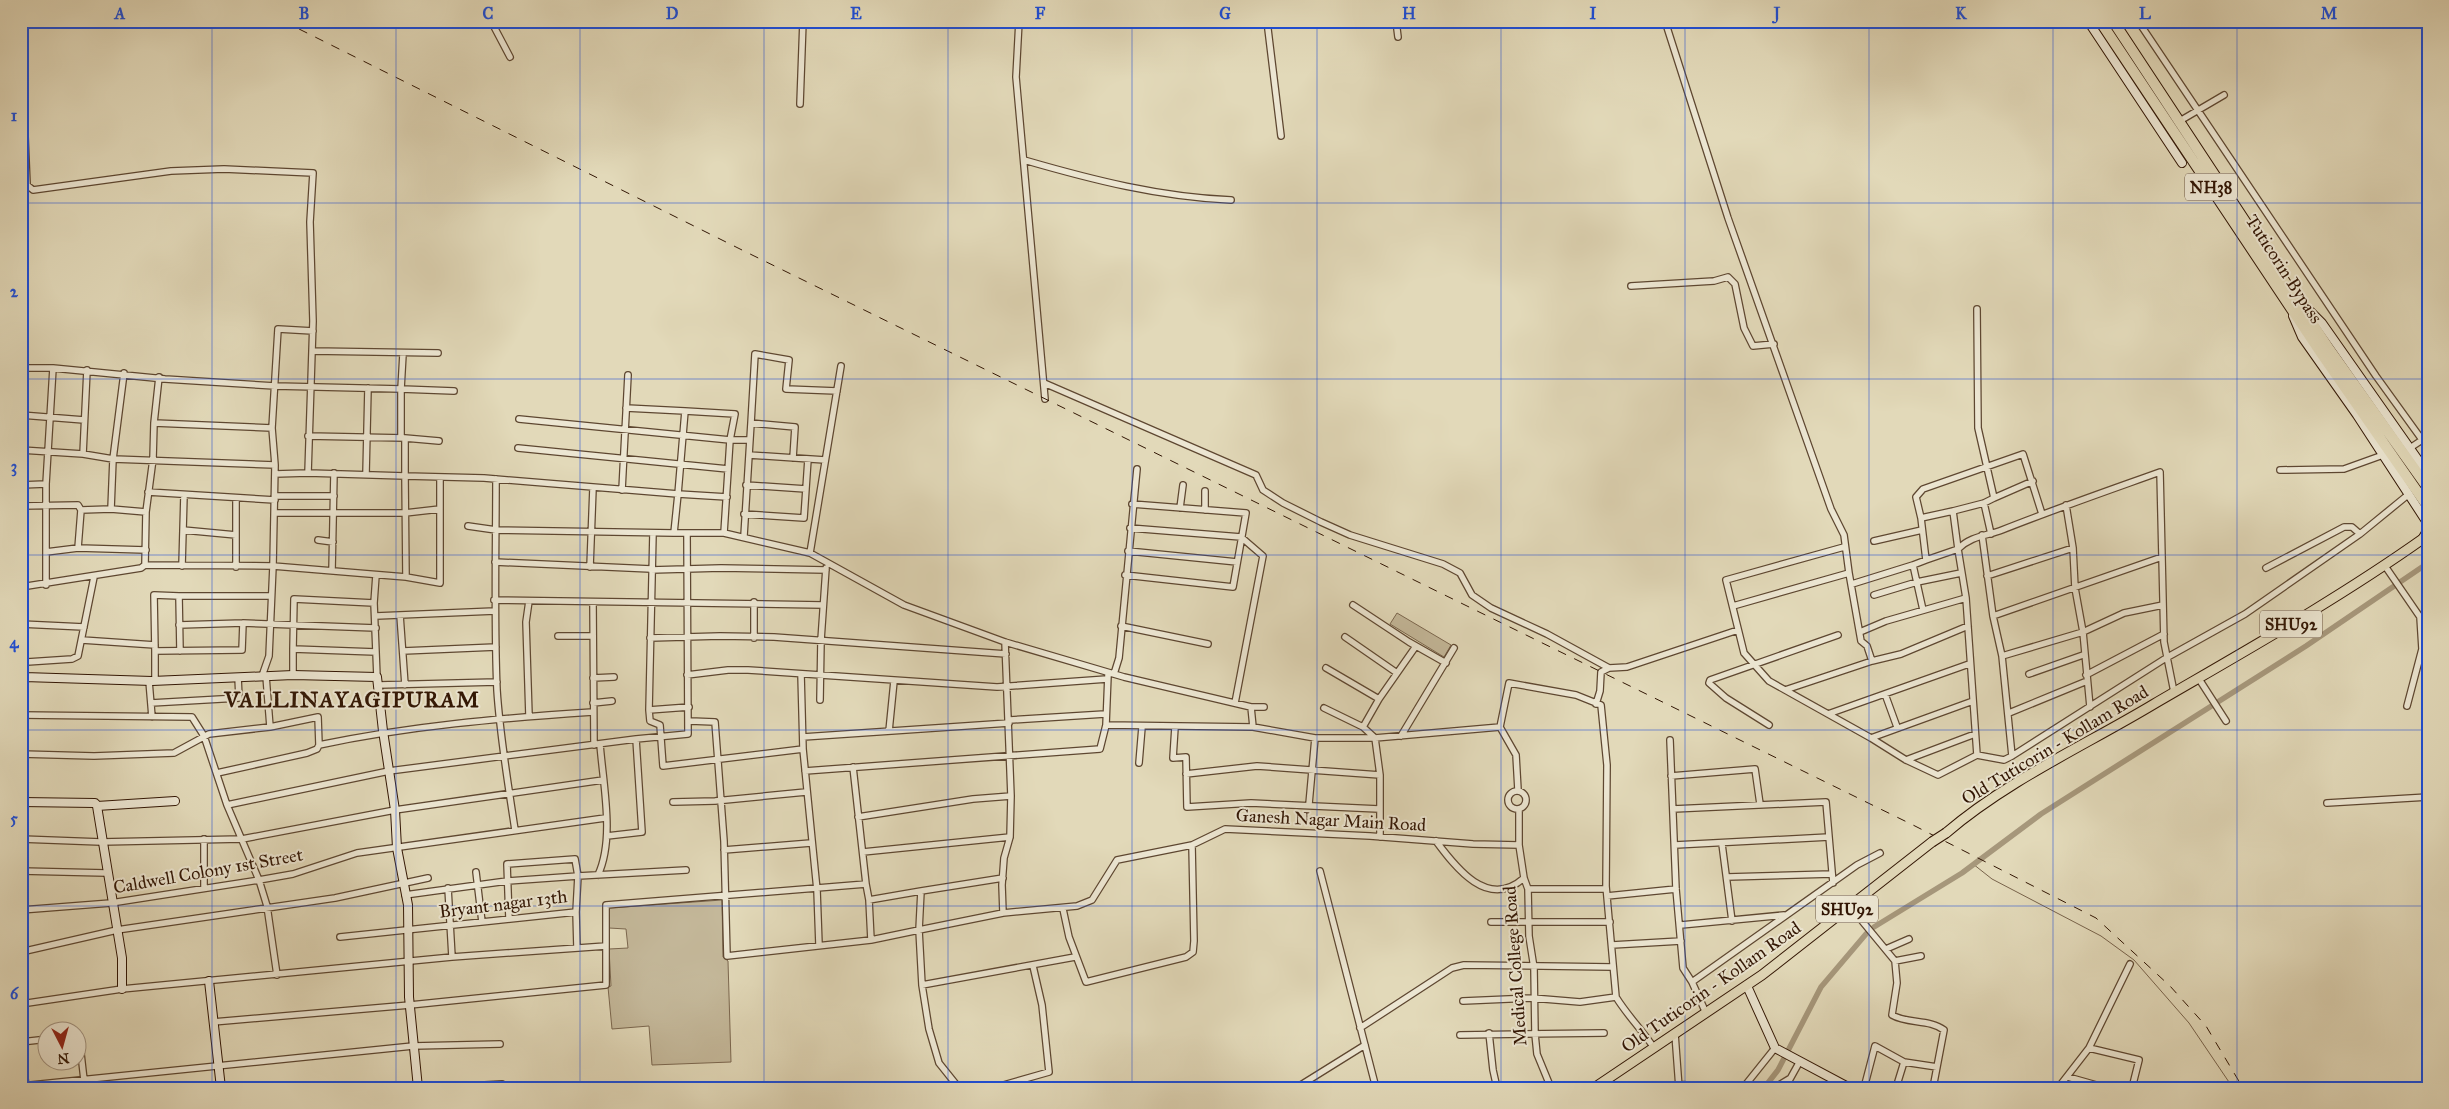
<svg xmlns="http://www.w3.org/2000/svg" width="2449" height="1109" font-family="'IM FELL Great Primer',serif">
<style>
.green{fill:#c4b89a;stroke:#7b674f}
.lines{fill:none;stroke-linecap:round;stroke-linejoin:round}
.stream{stroke:#78634b;stroke-width:1}
.canal{stroke:#a6977b;stroke-width:5.5}
.street-casing{stroke:#5e4731;stroke-width:8}
.secondary-casing{stroke:#321604;stroke-width:10}
.primary-casing{stroke:#321604;stroke-width:11}
.highway-casing{stroke:#321604;stroke-width:12}
.street{stroke:#ece6d2;stroke-width:5.5}
.secondary{stroke:#ece6d2;stroke-width:8}
.primary{stroke:#e2d9b9;stroke-width:9}
.highway{stroke:#e2d9b9;stroke-width:10}
.rail{stroke:#321604;stroke-width:1;stroke-dasharray:9 9;stroke-linecap:butt}
.primary-bridge-casing{stroke:#321604;stroke-width:11;stroke-linecap:butt}
.primary-bridge{stroke:#e2d9b9;stroke-width:9}
.grid{fill:none;stroke:#1d4ed8;stroke-width:1;stroke-opacity:0.55}
.labels{text-anchor:middle;stroke-width:4;stroke-linejoin:round;paint-order:stroke}
.shield{fill:#ece6d2;stroke:#6a5442;stroke-width:1}
.shield-label{font-size:16px;font-weight:bold;fill:#321604}
.street-label{font-size:18px;fill:#321604;stroke:#ece6d2}
.district-label{font-size:22px;font-weight:bold;letter-spacing:1px;fill:#321604;stroke:#ece6d2}
.neatline{fill:none;stroke:#1d4ed8;stroke-width:2}
.grid-label{font-size:16px;text-anchor:middle;font-weight:bold;fill:#1d4ed8}
</style>
<rect width="100%" height="100%" fill="#e2d9b9"/>
<filter id="stains"><feTurbulence type="fractalNoise" baseFrequency=".004" numOctaves="4"/><feColorMatrix values="0 0 0 0 .2 0 0 0 0 .09 0 0 0 0 .02 0 0 0 .5 -.17"/></filter>
<radialGradient id="worn" r=".72"><stop offset=".6" stop-color="#630" stop-opacity="0"/><stop offset="1" stop-color="#630" stop-opacity=".3"/></radialGradient>
<!-- green -->
<path class="green" d="M 1397,613 L 1451,645 L 1444,657 L 1390,624 Z
M 722,900 L 723,957 L 728,961 L 731,1062 L 652,1065 L 649,1026 L 612,1029 L 608,987 L 611,986 L 609,949 L 628,948 L 626,929 L 609,928 L 609,908 Z"/>
<g class="lines">
<!-- stream -->
<path class="stream" d="M 1973,864 L 1992,879 L 2101,936 L 2134,960 L 2189,1023 L 2233,1088"/>
<!-- canal -->
<path class="canal" d="M 1874,927 L 1962,873 L 2041,814 L 2306,646 L 2428,563
M 1764,1088 L 1778,1070 L 1821,987 L 1866,934"/>
<defs>
<path id="street" d="M 491,21 L 510,57
M 1019,21 L 1016,77 L 1045,399
M 1267,21 L 1281,136
M 1396,21 L 1398,37
M 1665,21 L 1728,218 L 1831,509 L 1844,535 L 1849,573 L 1733,606
M 2138,21 L 2376,376 L 2428,448
M 21,41 L 27,185 L 33,190 L 171,171 L 224,169 L 313,173 L 310,222 L 313,321 L 308,473
M 800,104 L 803,21
M 2178,122 L 2224,95
M 1024,160 C 1093,180 1160,197 1231,200
M 1631,286 L 1714,281 L 1728,277 L 1735,284 L 1744,328 L 1753,346 L 1774,344
M 312,351 L 438,353
M 403,354 L 401,389 L 454,391
M 21,368 L 53,368 L 165,379 L 275,386 L 401,389 L 401,438
M 1044,383 L 1256,475 L 1263,490 L 1283,503 L 1321,522 L 1350,535 L 1443,564 L 1460,573 L 1472,595 L 1491,608 L 1547,634 L 1609,668
M 626,408 L 685,411
M 21,415 L 84,420
M 519,419 L 730,440 L 724,533
M 154,423 L 272,428
M 751,423 L 755,354 L 789,360 L 786,389 L 837,391
M 308,436 L 405,438 L 405,476 L 484,478 L 678,494 L 674,533 L 724,533 L 810,553 L 904,605 L 1005,642 L 1124,677 L 1251,707 L 1253,727 L 1315,738 L 1375,738 L 1500,727 L 1509,683 L 1576,695 L 1601,705 L 1607,765 L 1606,886 L 1616,997 C 1627,1015 1642,1030 1654,1048
M 405,438 L 439,441
M 518,448 L 728,469
M 2410,448 L 2422,440
M 21,450 L 83,454 L 113,459 L 275,465
M 83,454 L 87,370
M 749,455 L 751,423 L 795,427 L 793,458
M 2280,470 L 2344,469 L 2383,455
M 366,474 L 368,388
M 496,479 C 496,550 494,620 497,690 C 500,737 508,783 515,830
M 46,484 L 46,585
M 21,485 L 46,484 L 53,368
M 746,485 L 806,489
M 622,490 L 628,375
M 148,492 L 275,500
M 275,496 L 334,496
M 727,497 L 678,494 L 685,411 L 735,414 L 730,440 L 750,440
M 1994,498 L 2033,481
M 236,499 L 236,567
M 1984,503 L 1991,534
M 2066,505 L 2073,548 L 2075,588 L 2083,632 L 2090,707
M 21,506 L 78,505 L 81,510
M 1180,508 L 1183,485
M 111,509 L 113,459 L 124,373
M 1205,510 L 1205,491
M 1953,511 L 1921,518 L 1926,560 L 1958,549 L 1953,511 L 1984,503 L 1994,498 L 1978,428 L 1977,309
M 275,513 L 405,513 L 440,509
M 744,514 L 804,518 L 808,459
M 1921,518 L 1916,497 L 1923,489 L 2023,454 L 2042,514
M 468,526 L 496,530 L 674,533
M 1130,528 L 1241,537 L 1263,556 L 1235,703
M 183,530 L 236,535
M 653,533 L 649,710 L 650,721 L 660,725 L 663,766 L 803,749 L 801,674
M 1982,535 L 1993,616 L 2002,656 L 2012,756
M 744,536 L 749,455 L 825,460
M 318,540 L 333,542
M 1874,541 L 1922,530
M 1844,547 L 1726,580 L 1744,653 L 1769,681 L 1871,738 L 1906,760 L 1938,775 L 1977,755 L 2004,760 L 2012,756 L 2166,658 L 2245,614 L 2360,534
M 78,548 L 81,510 L 111,509 L 146,512
M 1128,551 L 1237,562
M 46,552 L 78,548 L 146,550
M 810,553 L 841,366
M 495,562 L 651,569
M 145,565 L 273,566 L 275,465 L 272,428 L 278,329 L 313,331
M 182,566 L 184,495
M 2385,566 L 2420,617 L 2422,649 L 2407,706
M 590,567 L 593,488
M 2266,568 L 2344,527 L 2352,527 L 2360,534 L 2409,494
M 651,570 L 721,568 L 826,570
M 332,571 L 334,473
M 1849,573 L 1861,641 L 1867,646 L 1872,661
M 376,575 L 374,603 L 377,677
M 1125,575 L 1233,587 L 1246,513 L 1132,504
M 1987,576 L 2073,548
M 406,577 L 440,583 L 440,478
M 1852,584 L 1913,565
M 21,587 L 141,568 L 145,565 L 146,512 L 153,459 L 154,423 L 159,377
M 1874,595 L 1917,582 L 1961,573
M 494,600 L 823,605
M 529,601 L 526,622 L 529,716
M 374,603 L 294,599 L 293,649 L 376,652
M 593,603 L 594,745
M 1353,605 L 1409,642 L 1446,663
M 1923,610 L 1913,565 L 1926,560
M 400,615 L 405,685
M 376,616 L 495,611
M 1993,616 L 2162,557
M 21,624 L 84,627
M 179,625 L 243,623 L 376,628
M 1121,626 L 1208,644
M 1860,632 L 1886,621 L 1966,598
M 558,636 L 593,636
M 1345,637 L 1397,673
M 650,638 L 720,636 L 774,637 L 1006,654
M 754,638 L 754,602
M 82,640 L 155,645
M 293,649 L 293,675
M 155,651 L 154,595 L 179,596
M 180,651 L 179,596 L 271,596
M 403,651 L 496,647
M 2002,656 L 2083,632 L 2124,613 L 2163,605
M 21,665 L 27,662 L 72,659 L 78,656 L 94,577
M 1326,668 L 1379,699
M 1114,674 L 1119,658 L 1137,469
M 2029,674 L 2083,655
M 687,675 L 728,670 L 748,670 L 997,687 L 1107,679
M 2086,675 L 2164,634
M 262,676 L 269,656 L 273,566 L 406,577 L 405,476 L 308,473 L 275,474
M 266,676 L 270,727
M 593,678 L 614,677
M 2199,679 L 2226,721
M 149,681 L 152,717
M 155,681 L 155,651 L 242,650 L 243,623
M 379,685 L 497,682
M 1785,690 L 1872,661 L 1901,654 L 1968,626
M 1885,694 L 1897,727
M 820,700 L 821,640 L 826,568
M 151,703 L 239,698 L 238,677
M 593,703 L 612,701
M 1596,704 L 1600,691 L 1601,672 L 1609,668 L 1627,667 L 1738,630
M 1251,707 L 1264,707
M 1324,708 L 1363,727
M 649,710 L 689,707
M 2009,713 L 2087,681
M 1828,714 L 1969,664
M 21,715 L 192,717 L 204,736 L 227,805 L 259,880 L 267,906 L 277,975
M 1010,720 L 1105,714
M 690,721 L 715,722 L 724,841 L 727,956 L 871,940 L 919,930 L 921,891 L 1003,878
M 1106,725 L 1253,727
M 1769,725 L 1726,698 L 1709,683 L 1710,680 L 1838,635
M 1175,727 L 1173,758 L 1186,757 L 1187,807 L 1251,803 L 1379,809
M 1500,727 L 1516,755 L 1518,790
M 889,731 L 894,681
M 1401,736 L 1454,648
M 803,737 L 1009,723
M 1871,738 L 1973,701
M 1670,740 L 1676,889 L 1683,968 L 1692,982
M 803,749 L 817,890 L 819,945
M 21,754 L 94,756 L 174,753 L 209,734 L 270,727 L 318,717 L 319,745 C 409,726 501,718 593,712
M 1977,755 L 1966,598 L 1958,549 C 1971,536 1986,536 2002,530 C 2055,509 2107,491 2160,472 L 2164,642 L 2174,692
M 1906,760 L 1975,734
M 1139,763 L 1142,727
M 853,767 L 866,884
M 805,771 L 1100,749 L 1106,725 L 1108,675
M 217,773 L 307,753 L 317,749 L 319,745
M 1186,774 L 1257,766 L 1380,775
M 1671,776 L 1755,769 L 1760,804
M1508 800a9 9 0 1 1 18 0a9 9 0 1 1-18 0Z
M 673,802 L 715,801 L 806,792
M 2327,803 L 2428,797
M 1309,804 L 1315,738
M 227,805 L 389,771 L 636,739
M 1519,809 L 1519,845 L 1524,878 L 1528,889 L 1529,936 L 1534,968 L 1535,1034 L 1537,1054 L 1551,1088
M 1673,809 L 1826,802 L 1833,883
M 858,817 L 973,799 L 1011,796
M 607,836 L 642,832 L 636,739 L 688,734 L 687,534
M 1380,837 L 1380,775 L 1375,738 L 1363,727 L 1379,699 L 1416,646
M 21,839 L 101,842 L 242,839 L 395,810 L 603,780
M 204,839 L 204,888
M 1436,841 C 1456,868 1488,910 1524,878
M 1722,844 L 1732,921
M 1675,845 L 1829,837
M 724,850 L 811,843
M 863,852 L 1010,837
M 21,871 L 106,873
M 1320,871 L 1376,1088
M 476,872 L 482,922
M 598,875 C 615,839 603,784 600,744
M 1727,877 L 1832,874
M 448,888 L 452,957
M 1528,889 L 1606,889
M 405,895 L 507,881 L 578,876 L 575,859 L 507,864 L 509,919
M 1607,896 L 1676,889
M 869,900 L 871,940
M 1063,909 L 1069,937 L 1086,982 L 1186,957 L 1193,952 L 1194,941 L 1192,845
M 21,910 L 111,903 L 259,880 L 293,874 L 357,853 L 605,818
M 576,912 L 577,948
M 1003,913 L 1002,885 L 1004,858 L 1010,837 L 1011,796 L 1005,642
M 1862,921 L 1895,961 L 1897,983 L 1892,1015 C 1907,1024 1930,1019 1944,1030 L 1933,1088
M 1491,922 L 1610,922
M 1681,925 L 1784,915
M 340,937 L 576,912 L 578,876 L 686,870
M 1612,945 L 1681,941
M 1886,949 L 1909,939
M 21,952 L 117,930 L 335,898 L 428,878
M 1895,961 L 1921,956
M 922,985 L 1075,957
M 1463,1001 L 1532,998 L 1580,1002 L 1616,997
M 21,1004 L 122,989 L 452,957 L 606,946
M 1706,1013 L 1692,982 L 1857,865 L 1880,853
M 213,1022 L 410,1005 L 606,985 L 606,905 L 866,884 L 869,900 L 921,891
M 1360,1028 L 1452,968 L 1464,965 L 1612,967
M 1489,1033 L 1493,1070 L 1497,1088
M 1675,1034 L 1679,1088
M 1460,1035 L 1604,1033
M 78,1036 L 79,1036 L 84,1080
M 21,1040 L 26,1088
M 21,1042 L 48,1039
M 2089,1048 L 2139,1060 L 2132,1088
M 2068,1077 L 2107,1088
M 1679,1084 L 1707,1088
M 21,1086 L 413,1046 L 500,1044
M 432,1088 L 502,1084
M 959,1088 L 939,1063 L 929,1029 L 922,985 L 919,930 L 1003,913 L 1077,906 L 1092,900 L 1117,860 L 1192,845 L 1225,829 L 1370,836 L 1473,844 L 1519,845
M 993,1088 L 1049,1072 L 1042,1005 L 1033,966
M 1296,1088 L 1365,1045
M 1743,1088 L 1775,1048
M 1774,1088 L 1789,1079
M 1785,1088 L 1800,1061
M 1864,1088 L 1875,1046 L 1904,1062
M 1896,1088 L 1904,1062 L 1937,1067
M 2058,1088 L 2089,1048 L 2130,964"/>
<path id="secondary" d="M 2088,21 L 2182,163
M 2303,304 L 2322,323 L 2428,474
M 2293,316 L 2302,337 L 2357,415 L 2428,524
M 21,669 L 24,677 L 21,691
M 24,677 L 152,681 L 293,675 L 377,677 L 383,731 L 395,810 L 397,848 L 408,905 L 409,997 L 418,1088
M 21,802 L 95,803 L 97,806 L 175,801
M 97,806 L 122,958 L 122,989
M 209,981 L 221,1088
M 1747,986 L 1775,1048 L 1850,1088"/>
<path id="primary" d="M 1946,833 C 2008,780 2084,746 2154,704 C 2245,651 2338,599 2424,538
M 1594,1088 L 1762,975 L 1932,842"/>
<path id="highway" d="M 2100,21 L 2321,353 L 2428,507
M 2113,21 L 2329,349 L 2428,488
M 2424,538 L 2428,531"/>
</defs>
<!-- street casing -->
<use href="#street" class="street-casing"/>
<!-- secondary casing -->
<use href="#secondary" class="secondary-casing"/>
<!-- primary casing -->
<use href="#primary" class="primary-casing"/>
<!-- highway casing -->
<use href="#highway" class="highway-casing"/>
<!-- street -->
<use href="#street" class="street"/>
<!-- secondary -->
<use href="#secondary" class="secondary"/>
<!-- primary -->
<use href="#primary" class="primary"/>
<!-- highway -->
<use href="#highway" class="highway"/>
<!-- rail -->
<path class="rail" d="M 283,21 L 742,250 L 1913,825 L 2096,918 L 2170,986 L 2206,1026 L 2243,1088"/>
<defs>
<path id="primary-bridge" d="M 1932,842 L 1946,833"/>
</defs>
<!-- primary-bridge casing -->
<use href="#primary-bridge" class="primary-bridge-casing"/>
<!-- primary-bridge -->
<use href="#primary-bridge" class="primary-bridge"/>
</g>
<!-- grid -->
<path class="grid" d="M 212,21 L 212,1088M 396,21 L 396,1088M 580,21 L 580,1088M 764,21 L 764,1088M 948,21 L 948,1088M 1132,21 L 1132,1088M 1317,21 L 1317,1088M 1501,21 L 1501,1088M 1685,21 L 1685,1088M 1869,21 L 1869,1088M 2053,21 L 2053,1088M 2237,21 L 2237,1088M 21,203 L 2428,203M 21,379 L 2428,379M 21,555 L 2428,555M 21,730 L 2428,730M 21,906 L 2428,906"/>
<g class="labels">
<!-- shield labels -->
<g class="shield">
<rect x="2185" y="173.5" width="52" height="27" rx="4"/>
<rect x="2260" y="610.5" width="62" height="27" rx="4"/>
<rect x="1816" y="895.5" width="62" height="27" rx="4"/>
</g>
<g class="shield-label">
<text x="2211" y="193">NH38</text>
<text x="2291" y="630">SHU92</text>
<text x="1847" y="915">SHU92</text>
</g>
<!-- street labels -->
<g class="street-label">
<text transform="translate(2284 269) rotate(57)" y="6">Tuticorin Bypass</text>
<text transform="translate(2055 745) rotate(-31)" y="6">Old Tuticorin - Kollam Road</text>
<text transform="translate(1331 820) rotate(3)" y="6">Ganesh Nagar Main Road</text>
<text transform="translate(208 871) rotate(-10)" y="6">Caldwell Colony 1st Street</text>
<text transform="translate(503 904) rotate(-7)" y="6">Bryant nagar 13th</text>
<text transform="translate(1515 966) rotate(-94)" y="6">Medical College Road</text>
<text transform="translate(1711 987) rotate(-35)" y="6">Old Tuticorin - Kollam Road</text>
</g>
<!-- district labels -->
<g class="district-label">
<text x="352" y="707">VALLINAYAGIPURAM</text>
</g>
</g>
<!-- margin -->
<rect width="2449" height="1109" fill="none" stroke="#e2d9b9" stroke-width="55"/>
<!-- north arrow -->
<g transform="translate(62 1046) rotate(174)"><circle r="24" fill="#ece6d2" stroke="#a29380"/>
<path d="M0-4L9 19L0 12L-9 19Z" fill="#8f2418"/>
<text y="-8" font-size="14" font-weight="bold" text-anchor="middle" fill="#321604">N</text>
</g>
<rect x="28" y="28" width="2394" height="1054" class="neatline"/>
<g class="grid-label">
<text x="120" y="19">A</text>
<text x="304" y="19">B</text>
<text x="488" y="19">C</text>
<text x="672" y="19">D</text>
<text x="856" y="19">E</text>
<text x="1040" y="19">F</text>
<text x="1225" y="19">G</text>
<text x="1409" y="19">H</text>
<text x="1593" y="19">I</text>
<text x="1777" y="19">J</text>
<text x="1961" y="19">K</text>
<text x="2145" y="19">L</text>
<text x="2329" y="19">M</text>
<text x="14" y="121">1</text>
<text x="14" y="297">2</text>
<text x="14" y="472">3</text>
<text x="14" y="648">4</text>
<text x="14" y="824">5</text>
<text x="14" y="999">6</text>
</g>
<rect width="100%" height="100%" filter="url(#stains)"/>
<rect width="100%" height="100%" fill="url(#worn)"/>
</svg>
